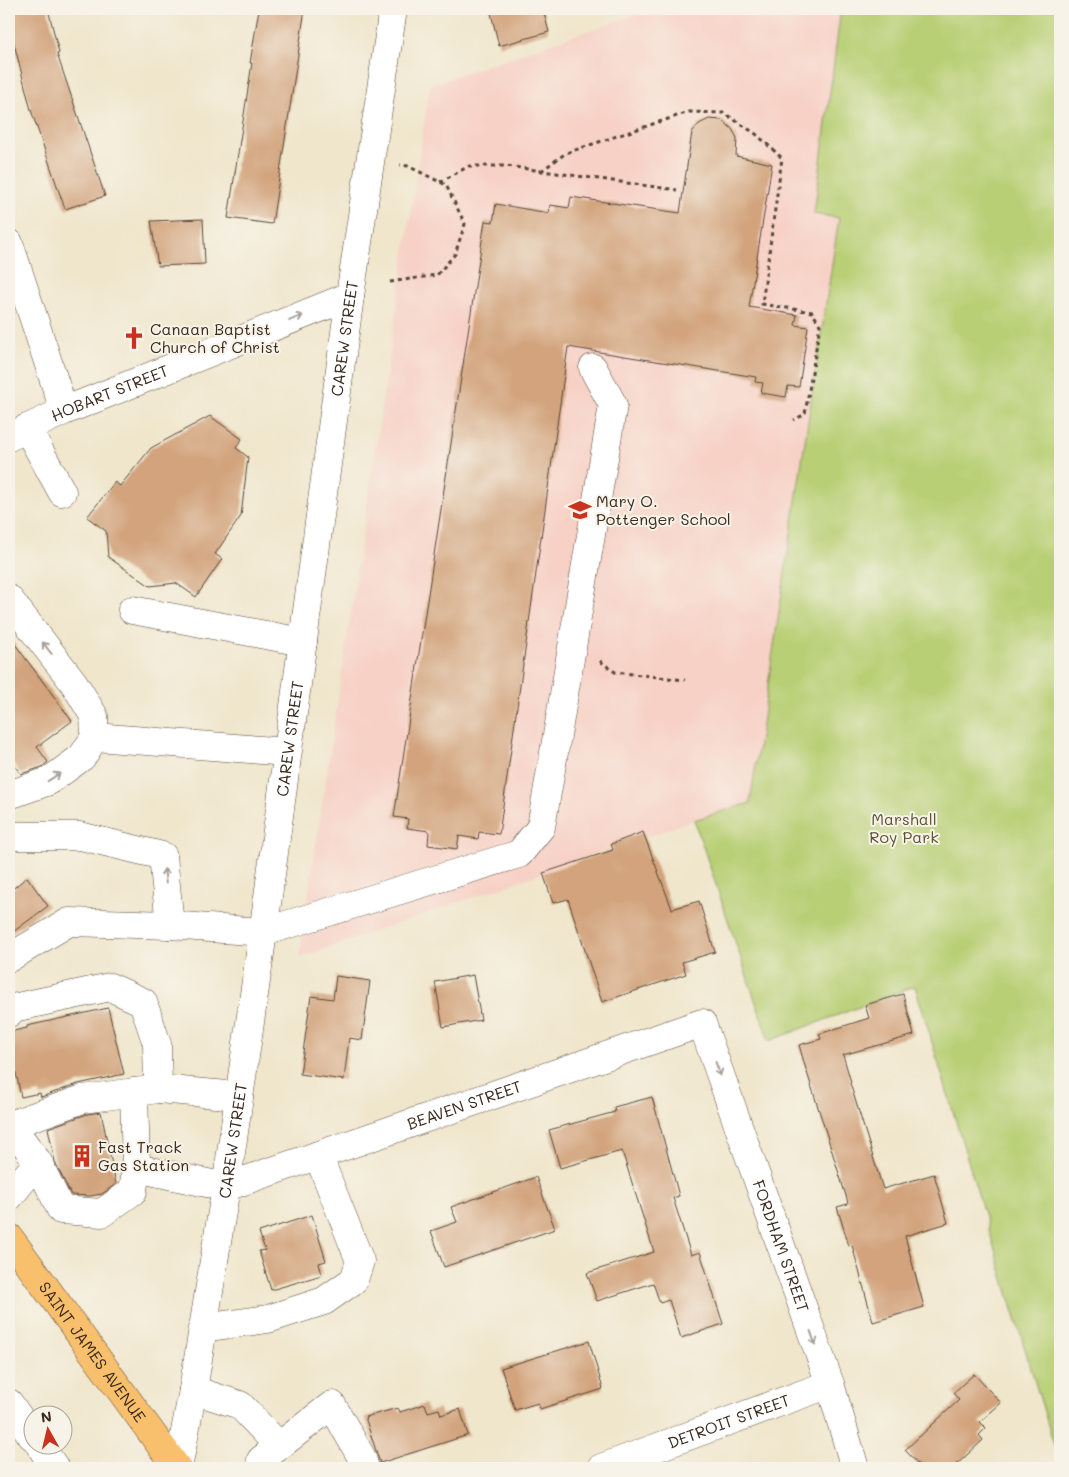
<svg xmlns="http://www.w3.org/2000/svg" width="1069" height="1477" font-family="Mali,sans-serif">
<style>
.built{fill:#f7d1c6}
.green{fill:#b8cf74;stroke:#7a7c49}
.building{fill:#d2a37b}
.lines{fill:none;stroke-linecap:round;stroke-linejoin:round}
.minor-casing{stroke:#564638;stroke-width:29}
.major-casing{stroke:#564638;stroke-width:29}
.path{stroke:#564638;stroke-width:3;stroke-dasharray:4 4;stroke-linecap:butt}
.minor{stroke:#fff;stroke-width:28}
.major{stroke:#f8bf6c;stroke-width:28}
.oneway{stroke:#a79f9a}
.labels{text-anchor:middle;stroke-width:4;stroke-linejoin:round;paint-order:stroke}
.poi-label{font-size:16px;fill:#3b2a1e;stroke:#f7f3e8;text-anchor:start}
.street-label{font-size:16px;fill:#3b2a1e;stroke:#f7f3e8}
.park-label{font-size:16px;fill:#5a5334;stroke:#f7f3e8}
</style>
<rect width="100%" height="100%" fill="#f7f3e8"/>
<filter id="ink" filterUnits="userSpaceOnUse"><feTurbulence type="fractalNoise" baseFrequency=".02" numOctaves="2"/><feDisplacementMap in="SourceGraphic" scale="10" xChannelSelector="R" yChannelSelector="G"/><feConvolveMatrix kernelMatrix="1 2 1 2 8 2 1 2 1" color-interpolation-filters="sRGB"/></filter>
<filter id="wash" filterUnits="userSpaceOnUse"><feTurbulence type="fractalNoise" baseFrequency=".0096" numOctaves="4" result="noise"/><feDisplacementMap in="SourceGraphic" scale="20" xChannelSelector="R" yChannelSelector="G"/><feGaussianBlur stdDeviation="1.12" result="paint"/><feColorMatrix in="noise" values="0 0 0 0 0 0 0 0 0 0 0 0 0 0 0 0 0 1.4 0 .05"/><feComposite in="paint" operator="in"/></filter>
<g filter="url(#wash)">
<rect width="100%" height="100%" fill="#f0e6cc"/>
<!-- built -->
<path class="built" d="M 651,9 L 841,9 L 814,214 L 839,217 L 750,803 L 694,820 L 299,958 L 430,85 Z"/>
<!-- green -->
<path class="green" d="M 841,9 L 1060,9 L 1060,1444 L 1055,1448 L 915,986 L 769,1041 L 694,820 L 750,803 L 839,218 L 814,214 Z"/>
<g id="blocks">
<!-- building -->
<path class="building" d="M 9,9 L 48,9 L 59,53 L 57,54 L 105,196 L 65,209 L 31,110 L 9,24 Z
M 259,9 L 305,9 L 272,224 L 228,218 L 252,63 L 250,63 Z
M 490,9 L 543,9 L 549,32 L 499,46 Z
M 709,119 L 722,120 L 732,129 L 737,138 L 736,156 L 772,164 L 749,307 L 797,315 L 795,325 L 808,327 L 799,387 L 788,386 L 786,397 L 761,393 L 763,383 L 755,382 L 756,377 L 568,347 L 499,834 L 479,832 L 478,839 L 459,836 L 457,849 L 428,845 L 429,831 L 407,828 L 408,819 L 394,817 L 485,221 L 493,222 L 496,204 L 549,213 L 550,205 L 569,208 L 571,197 L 680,213 L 692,132 L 699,124 Z
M 203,219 L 205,264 L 158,266 L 151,221 Z
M 210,416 L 242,439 L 236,448 L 248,457 L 241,516 L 215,554 L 222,559 L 196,597 L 176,583 L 150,586 L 108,557 L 106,531 L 87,517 L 115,482 L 120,486 L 151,448 Z
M 9,636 L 72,721 L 37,747 L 48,762 L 42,767 L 21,774 L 14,765 L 9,768 Z
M 643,832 L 672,909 L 699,901 L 715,952 L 682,962 L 686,974 L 602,1002 L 568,899 L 553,903 L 543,873 L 613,850 L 611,844 Z
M 27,877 L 48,906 L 9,935 L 9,892 Z
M 473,975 L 481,1020 L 443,1027 L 435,982 Z
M 336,976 L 370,981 L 362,1040 L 349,1038 L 344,1080 L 300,1074 L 311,996 L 333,999 Z
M 903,994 L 914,1035 L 843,1055 L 851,1082 L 850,1083 L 883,1189 L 934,1174 L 948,1223 L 905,1236 L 924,1307 L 873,1322 L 852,1245 L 849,1246 L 837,1207 L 848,1204 L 847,1199 L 805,1066 L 799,1045 L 821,1039 L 819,1034 L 869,1018 L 865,1005 Z
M 108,1008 L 124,1074 L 78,1084 L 41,1097 L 40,1093 L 21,1097 L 9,1039 L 9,1032 L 27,1028 L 27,1026 Z
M 652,1097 L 679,1196 L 673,1198 L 691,1255 L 700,1252 L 723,1324 L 681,1338 L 669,1300 L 660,1303 L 653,1283 L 597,1301 L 587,1273 L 654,1252 L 622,1151 L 560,1168 L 549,1130 L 615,1112 L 614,1107 Z
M 101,1112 L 116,1184 L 102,1194 L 90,1196 L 71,1195 L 55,1162 L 48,1128 L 87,1114 Z
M 536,1177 L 555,1229 L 444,1267 L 431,1231 L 457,1222 L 451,1207 Z
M 312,1215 L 326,1261 L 319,1263 L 322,1275 L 271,1290 L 259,1251 L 265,1250 L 259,1232 Z
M 589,1341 L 603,1389 L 540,1409 L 538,1403 L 515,1410 L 501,1368 Z
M 974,1374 L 1001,1403 L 980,1422 L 986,1428 L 979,1435 L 983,1440 L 953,1468 L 922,1468 L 905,1450 L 959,1400 L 953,1393 Z
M 425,1404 L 428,1412 L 439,1409 L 441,1415 L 460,1409 L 468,1435 L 380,1463 L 365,1417 L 398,1408 L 400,1412 Z"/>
</g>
</g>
<g filter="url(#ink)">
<use href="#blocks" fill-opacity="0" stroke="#564638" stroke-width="1"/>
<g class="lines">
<defs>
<g id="minor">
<path d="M 9,243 L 64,411"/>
<path d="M 27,428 L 62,492"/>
<path id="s1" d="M 9,437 L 64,411 L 350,296"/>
<path d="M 9,599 L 74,683 L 94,716 L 95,737 L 82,757 L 49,781 L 9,795"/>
<path d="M 132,610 L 303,642"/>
<path d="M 95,737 L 287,752"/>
<path d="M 9,836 L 80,836 L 163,856 L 170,925"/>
<path d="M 9,958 L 69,922 L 170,925 L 263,932 L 519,854 L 541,827 L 559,724 L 613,405 L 593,368"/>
<path d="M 9,1013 L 13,1008 L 110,987 L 143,1002 L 157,1044 L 158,1089"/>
<path id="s2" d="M 134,1092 L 136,1168 L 226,1187 L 702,1023 L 830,1384 L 855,1468"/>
<path d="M 9,1123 L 38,1162 L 9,1197"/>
<path d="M 10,1125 L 83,1099 L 158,1089 L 239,1096"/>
<path d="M 38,1162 L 61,1210 L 102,1213 L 133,1191 L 136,1168"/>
<path d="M 202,1328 L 268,1319 L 324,1301 L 354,1280 L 360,1261 L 318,1155"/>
<path d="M 193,1390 L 240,1405 L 279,1446"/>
<path d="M 9,1403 L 32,1436"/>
<path d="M 39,1444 L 55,1468"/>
<path d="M 261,1460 L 332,1405 L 362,1458 L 365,1468"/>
<path id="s3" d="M 178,1468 L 193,1390 L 226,1187 L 264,926 L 350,296 L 393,9"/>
<path id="s4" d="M 601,1468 L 830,1384"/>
</g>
<g id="major">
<path id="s5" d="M 9,1237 L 177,1468"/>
</g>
</defs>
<!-- minor casing -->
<use href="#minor" class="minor-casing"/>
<!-- major casing -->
<use href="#major" class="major-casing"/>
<!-- path -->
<path class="path" d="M 541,171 L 566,153 L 689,112 L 724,113 L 756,134 L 782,158 L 762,304 L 812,312 L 820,325 L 805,414 L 794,420
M 440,182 L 469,166 L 507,166 L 677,190
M 390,282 L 437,275 L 455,254 L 465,224 L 446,185 L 408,166 L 400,165
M 600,661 L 615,672 L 685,680"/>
<!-- minor -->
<use href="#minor" class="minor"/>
<!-- major -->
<use href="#major" class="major"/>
</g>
<!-- one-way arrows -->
<defs><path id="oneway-shaft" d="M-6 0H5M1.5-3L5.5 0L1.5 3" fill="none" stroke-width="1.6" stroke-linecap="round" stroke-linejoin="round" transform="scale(1.25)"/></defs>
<g class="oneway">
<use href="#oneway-shaft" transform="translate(296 318) rotate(-22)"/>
<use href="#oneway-shaft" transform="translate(47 648) rotate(-128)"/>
<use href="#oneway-shaft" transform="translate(54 777) rotate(-33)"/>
<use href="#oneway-shaft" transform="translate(165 876) rotate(-96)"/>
<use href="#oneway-shaft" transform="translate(718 1069) rotate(71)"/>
<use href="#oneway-shaft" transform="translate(813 1338) rotate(71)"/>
</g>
</g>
<!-- icons -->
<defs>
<symbol id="church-bare" viewBox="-9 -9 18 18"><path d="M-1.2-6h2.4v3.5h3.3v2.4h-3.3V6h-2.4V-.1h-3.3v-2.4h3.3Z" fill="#c8321e" stroke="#f7f3e8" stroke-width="2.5" paint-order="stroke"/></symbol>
<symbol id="school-bare" viewBox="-9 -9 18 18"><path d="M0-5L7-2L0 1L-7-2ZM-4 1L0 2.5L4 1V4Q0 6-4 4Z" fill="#c8321e" stroke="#f7f3e8" stroke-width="2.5" paint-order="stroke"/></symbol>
<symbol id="building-bare" viewBox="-9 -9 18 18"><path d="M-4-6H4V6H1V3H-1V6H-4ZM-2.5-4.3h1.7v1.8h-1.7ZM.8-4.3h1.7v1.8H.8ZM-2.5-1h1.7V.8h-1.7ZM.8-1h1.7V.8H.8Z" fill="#c8321e" stroke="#f7f3e8" stroke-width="2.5" paint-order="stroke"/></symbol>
</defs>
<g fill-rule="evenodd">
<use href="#church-bare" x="118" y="322" width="32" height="32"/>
<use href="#school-bare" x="564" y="494" width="32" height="32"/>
<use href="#building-bare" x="66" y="1140" width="32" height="32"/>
</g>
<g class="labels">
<!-- poi labels -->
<g class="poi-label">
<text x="150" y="335">Canaan Baptist<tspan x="150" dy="18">Church of Christ</tspan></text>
<text x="596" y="507">Mary O.<tspan x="596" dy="18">Pottenger School</tspan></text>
<text x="98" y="1153">Fast Track<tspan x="98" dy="18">Gas Station</tspan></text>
</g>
<!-- street labels -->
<g class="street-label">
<text dy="6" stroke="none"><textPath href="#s3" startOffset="1142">CAREW STREET</textPath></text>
<text dy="6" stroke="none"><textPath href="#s1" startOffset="110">HOBART STREET</textPath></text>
<text dy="6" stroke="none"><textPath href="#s3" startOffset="738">CAREW STREET</textPath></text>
<text dy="6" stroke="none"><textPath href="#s2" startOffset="420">BEAVEN STREET</textPath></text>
<text dy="6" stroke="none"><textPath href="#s3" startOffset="332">CAREW STREET</textPath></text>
<text dy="6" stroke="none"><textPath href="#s2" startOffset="908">FORDHAM STREET</textPath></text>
<text dy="6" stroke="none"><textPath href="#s5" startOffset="142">SAINT JAMES AVENUE</textPath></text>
<text dy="6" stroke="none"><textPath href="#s4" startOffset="136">DETROIT STREET</textPath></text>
</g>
<!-- park labels -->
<g class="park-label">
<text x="904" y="825">Marshall<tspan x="904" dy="18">Roy Park</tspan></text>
</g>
</g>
<!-- margin -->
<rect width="1069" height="1477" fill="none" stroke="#f7f3e8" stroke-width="30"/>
<!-- north arrow -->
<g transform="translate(48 1430) rotate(352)"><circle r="24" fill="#f7f3e8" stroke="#aca397"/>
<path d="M0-4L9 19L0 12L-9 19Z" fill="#c8321e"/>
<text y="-8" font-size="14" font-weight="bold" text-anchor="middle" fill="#3b2a1e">N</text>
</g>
</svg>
